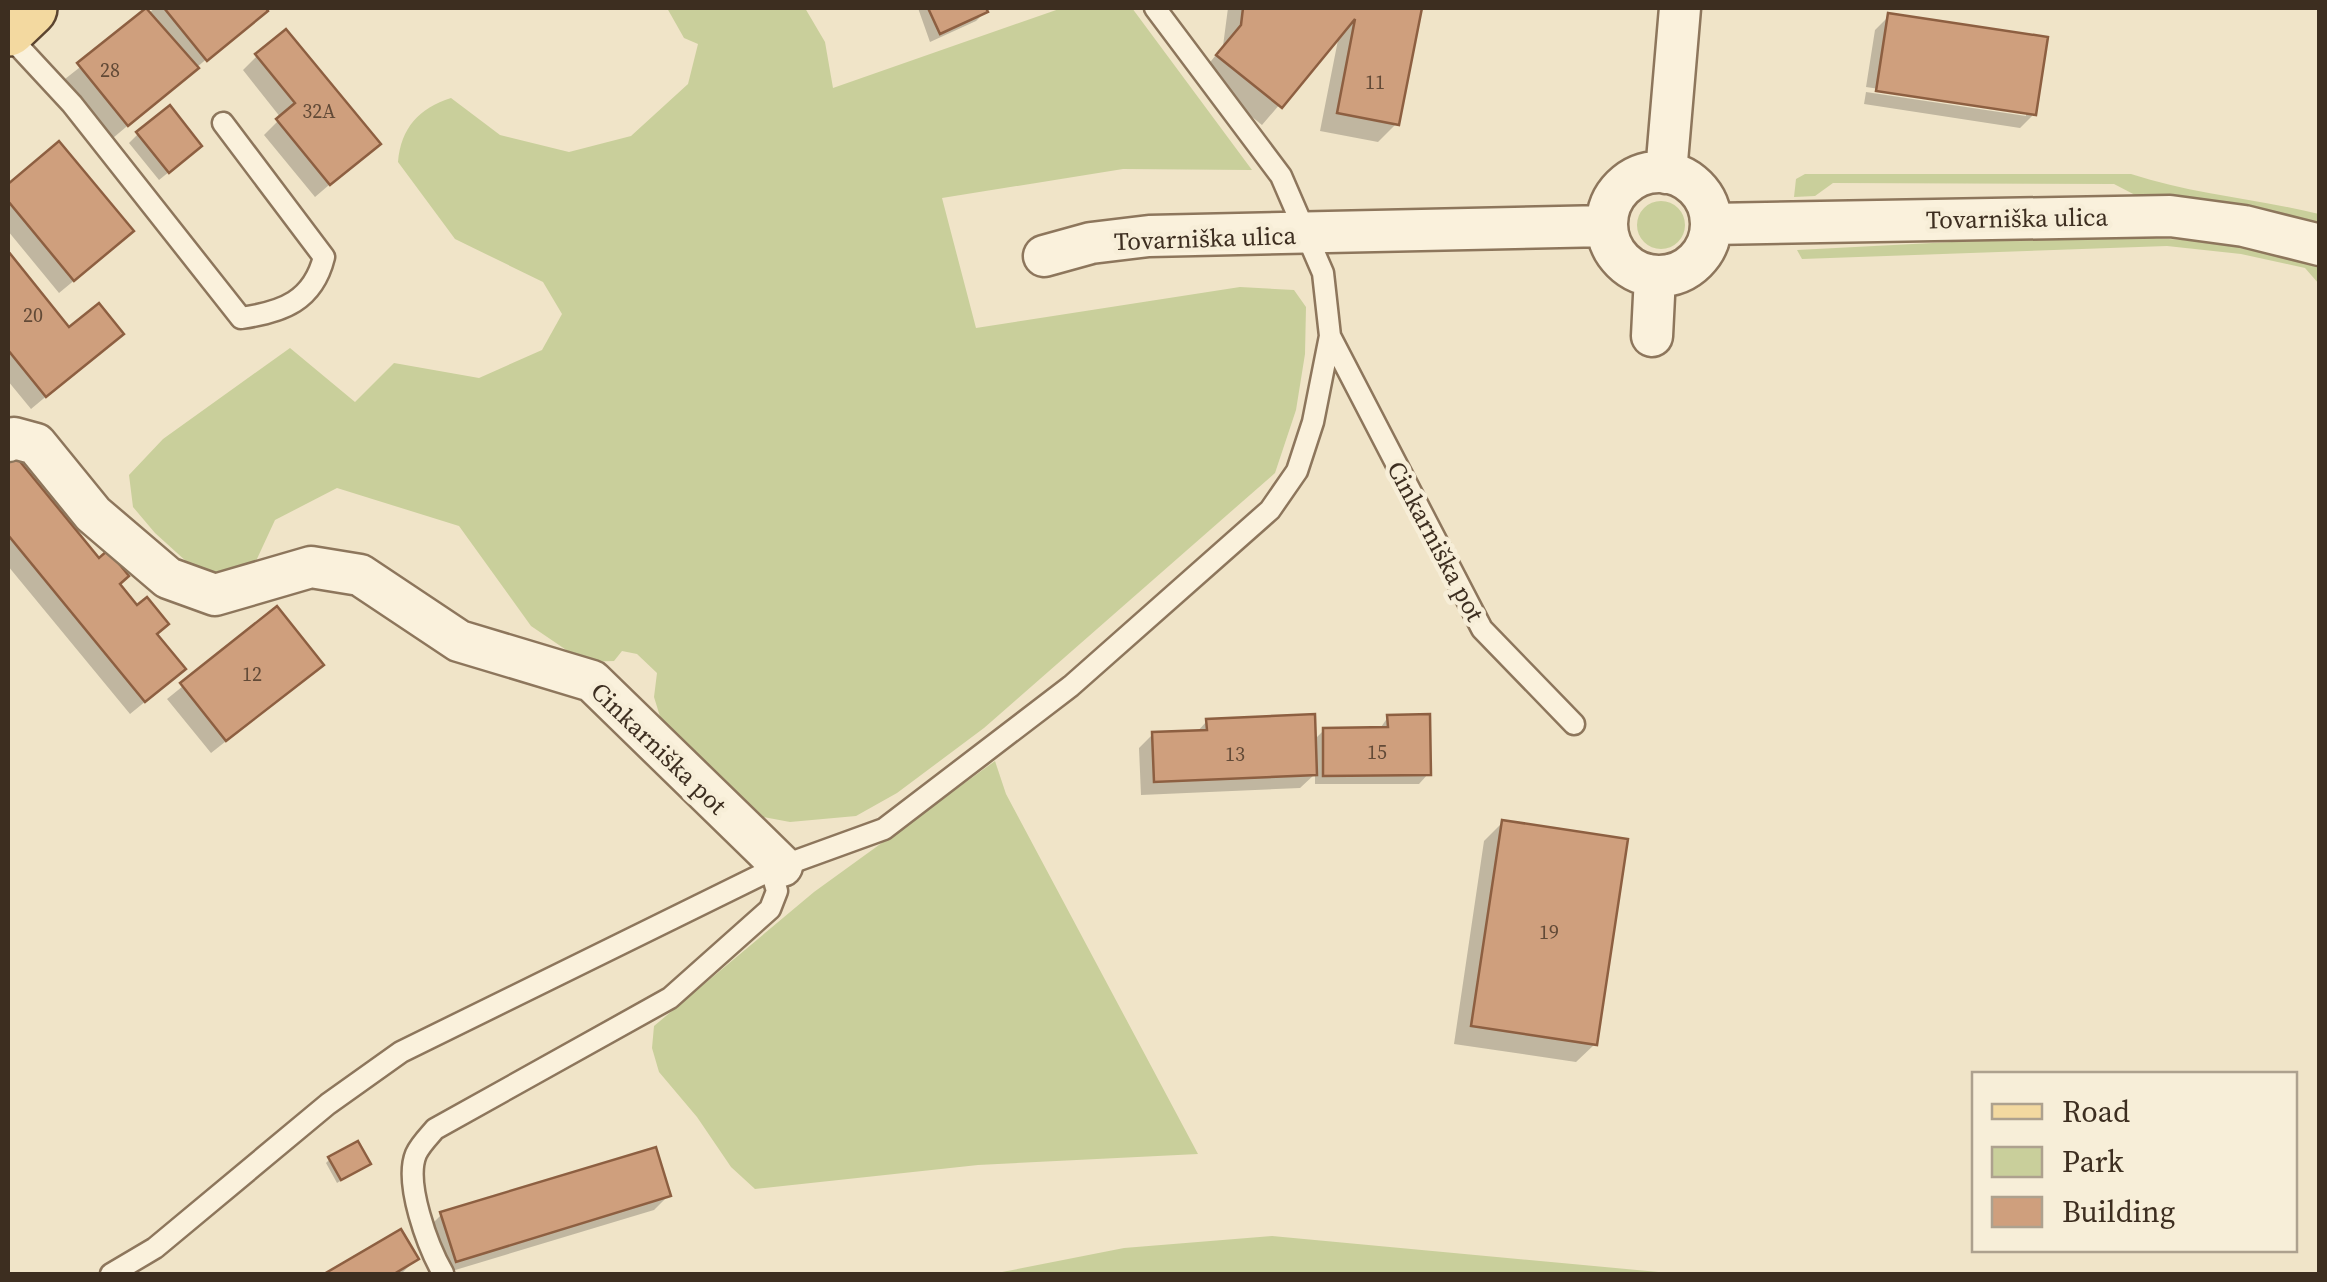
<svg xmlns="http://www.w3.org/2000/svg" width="2327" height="1282" font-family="'Source Serif 4',serif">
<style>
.green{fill:#c9cf9b}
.shadow{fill:#0003}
.building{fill:#cf9f7d;stroke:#8d5f41;stroke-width:2.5}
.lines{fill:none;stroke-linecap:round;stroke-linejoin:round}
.lane-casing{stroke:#8d765c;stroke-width:25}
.street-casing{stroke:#8d765c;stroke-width:45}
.primary-casing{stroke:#5b4430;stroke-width:60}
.lane{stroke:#faf1dc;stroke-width:20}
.street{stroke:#faf1dc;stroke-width:40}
.primary{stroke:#f3d9a0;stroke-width:55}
.labels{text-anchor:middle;stroke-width:9;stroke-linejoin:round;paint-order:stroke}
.number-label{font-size:20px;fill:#624a37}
.street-label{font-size:25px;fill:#3d2e20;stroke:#f7eed8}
</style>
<rect width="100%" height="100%" fill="#f0e4c8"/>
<!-- green -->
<path class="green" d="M 667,8 L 805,8 L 825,42 L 833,88 L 1062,8 L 1132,8 L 1252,170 L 1123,169 L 942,198 L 976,328 L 1240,287 L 1294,290 L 1306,307 L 1305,354 L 1296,410 L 1275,473 L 984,728 L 897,793 L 856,816 L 790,822 L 748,814 L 662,723 L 654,697 L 657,673 L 637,654 L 622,651 L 614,661 L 584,662 L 531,626 L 459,526 L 337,488 L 275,520 L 256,561 L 236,575 L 198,572 L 155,533 L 133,507 L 129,475 L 163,439 L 290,348 L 355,402 L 394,363 L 479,378 L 542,350 L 562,314 L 543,282 L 455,239 L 398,162 C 401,128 419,108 451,98 L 500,135 L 569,152 L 631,136 L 688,84 L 698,44 L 684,38 Z
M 1805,174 L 2131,174 C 2192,194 2257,199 2319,214 L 2319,223 L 2249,208 L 2139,197 L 2114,184 L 1833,183 L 1815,196 L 1794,197 L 1796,179 Z
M1637 225a24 24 0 1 1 48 0a24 24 0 1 1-48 0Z
M 2070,236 C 2153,236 2231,241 2312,259 L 2319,269 L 2319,284 L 2305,268 L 2241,254 L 2167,246 L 1802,259 L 1797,250 Z
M 995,761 L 1006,794 L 1198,1154 L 978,1165 L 755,1189 L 731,1167 L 697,1117 L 659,1072 L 652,1048 L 654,1026 L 814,892 Z
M 1272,1236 L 1680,1274 L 992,1274 L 1124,1248 Z"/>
<!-- shadow -->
<path class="shadow" d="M 155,8 L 267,8 L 113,138 L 65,79 Z
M 918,8 L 983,8 L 985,12 L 976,21 L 930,42 Z
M 1228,8 L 1419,8 L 1396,124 L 1378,142 L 1320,131 L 1339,35 L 1262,125 L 1200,75 L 1223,46 Z
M 1889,16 L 2034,114 L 2020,128 L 1864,104 L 1866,92 L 2026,116 L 2026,111 L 1866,87 L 1875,30 Z
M 257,56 L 377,144 L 315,197 L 264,135 L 281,118 L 243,70 Z
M 138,134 L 190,155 L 159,180 L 129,143 Z
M 59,145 L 117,245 L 59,293 L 8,231 L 8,187 Z
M 8,255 L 68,330 L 121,334 L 31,409 L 8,381 Z
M 13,457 L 154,635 L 168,683 L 130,714 L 8,566 L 8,461 Z
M 277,610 L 306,678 L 211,753 L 167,699 Z
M 1388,717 L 1428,774 L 1419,784 L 1315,784 L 1315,774 L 1300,788 L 1141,795 L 1139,748 L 1153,734 L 1196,733 L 1207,721 L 1313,741 L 1324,730 L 1379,730 Z
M 1503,822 L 1595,1044 L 1576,1062 L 1454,1044 L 1484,841 Z
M 330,1159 L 364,1167 L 337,1183 L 326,1163 Z
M 668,1196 L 654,1210 L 442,1274 L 428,1228 L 442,1214 Z
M 400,1232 L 416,1259 L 402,1273 L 329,1274 Z"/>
<!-- building -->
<path class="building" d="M 146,8 L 199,68 L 128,126 L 77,63 Z
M 164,8 L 266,8 L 268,11 L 207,61 Z
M 928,8 L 986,8 L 988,12 L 940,34 Z
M 1243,8 L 1422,8 L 1399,125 L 1337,113 L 1355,19 L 1282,108 L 1216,55 L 1241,25 Z
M 1888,13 L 2048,37 L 2036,115 L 1876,91 Z
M 286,29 L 381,144 L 330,185 L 276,119 L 295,103 L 255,54 Z
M 170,105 L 202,146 L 169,173 L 136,132 Z
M 59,141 L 134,231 L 74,281 L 8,201 L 8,184 Z
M 8,251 L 69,327 L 99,303 L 124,334 L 46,397 L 8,350 Z
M 13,453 L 99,558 L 108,550 L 129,576 L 120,584 L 137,605 L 147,597 L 169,624 L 157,634 L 186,669 L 145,702 L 8,535 L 8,458 Z
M 277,606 L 324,665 L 226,741 L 180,683 Z
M 1315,714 L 1317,775 L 1154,782 L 1152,732 L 1207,730 L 1206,719 Z
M 1430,714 L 1431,775 L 1323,776 L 1323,728 L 1388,727 L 1387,715 Z
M 1502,820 L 1628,839 L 1597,1045 L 1471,1026 Z
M 358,1141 L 371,1164 L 341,1180 L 328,1157 Z
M 656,1147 L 671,1196 L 456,1262 L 440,1212 Z
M 401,1229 L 419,1259 L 394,1274 L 324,1274 Z"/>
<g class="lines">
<defs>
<path id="lane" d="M 1155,8 L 1281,176 L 1323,273 L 1330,336 L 1482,629 L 1574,724
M 8,35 L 72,104 L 241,318 C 283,312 313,301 324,257 L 223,123
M 443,1273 C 428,1247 404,1183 416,1154 C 420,1145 429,1136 435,1129 L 670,998 L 770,909 L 777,891 L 771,870
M 111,1274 L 155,1248 L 328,1104 L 401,1052 L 771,870 L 884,829 L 1071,686 L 1270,510 L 1297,471 L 1313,422 L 1330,336"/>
<path id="street" d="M1607 224a52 52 0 1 1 104 0a52 52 0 1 1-104 0Z
M 1666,173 L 1680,8
M 1711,224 L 2170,216 L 2244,226 L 2320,245
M 1044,256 L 1091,243 L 1149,236 L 1607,226
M 1652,336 L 1655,276
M 8,441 L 14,438 L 36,444 L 93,514 L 168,578 L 215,595 L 311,567 L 360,575 L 459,641 L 592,681 L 782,866"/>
<path id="primary" d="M 8,28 L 29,8"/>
</defs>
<!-- lane casing -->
<use href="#lane" class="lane-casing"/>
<!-- street casing -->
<use href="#street" class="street-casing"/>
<!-- primary casing -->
<use href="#primary" class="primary-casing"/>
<!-- lane -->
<use href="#lane" class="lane"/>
<!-- street -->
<use href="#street" class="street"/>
<!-- primary -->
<use href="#primary" class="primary"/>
</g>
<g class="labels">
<!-- number labels -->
<g class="number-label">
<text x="110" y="77">28</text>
<text x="1375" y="89">11</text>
<text x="319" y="118">32A</text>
<text x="33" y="322">20</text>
<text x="252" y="681">12</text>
<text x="1377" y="759">15</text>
<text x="1235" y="761">13</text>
<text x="1549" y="939">19</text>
</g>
<!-- street labels -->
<g class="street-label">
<text transform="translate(2017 218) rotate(-1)" y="9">Tovarniška ulica</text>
<text transform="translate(1205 238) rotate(-2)" y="9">Tovarniška ulica</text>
<text transform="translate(1436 541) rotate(62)" y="9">Cinkarniška pot</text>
<text transform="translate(659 748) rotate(44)" y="9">Cinkarniška pot</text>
</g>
</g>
<!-- border -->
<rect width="2327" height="1282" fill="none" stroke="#3d2e20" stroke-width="20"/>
<!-- legend -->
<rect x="1972" y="1072" width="325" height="180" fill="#f7eed8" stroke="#ada18e" stroke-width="2.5"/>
<rect x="1992" y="1104" width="50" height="15" fill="#f3d9a0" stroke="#ada18e" stroke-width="2.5"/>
<text x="2062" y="1122" font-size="30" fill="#3d2e20">Road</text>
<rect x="1992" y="1147" width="50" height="30" fill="#c9cf9b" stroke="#ada18e" stroke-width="2.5"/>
<text x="2062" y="1172" font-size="30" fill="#3d2e20">Park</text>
<rect x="1992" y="1197" width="50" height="30" fill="#cf9f7d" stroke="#ada18e" stroke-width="2.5"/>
<text x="2062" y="1222" font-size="30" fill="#3d2e20">Building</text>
</svg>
